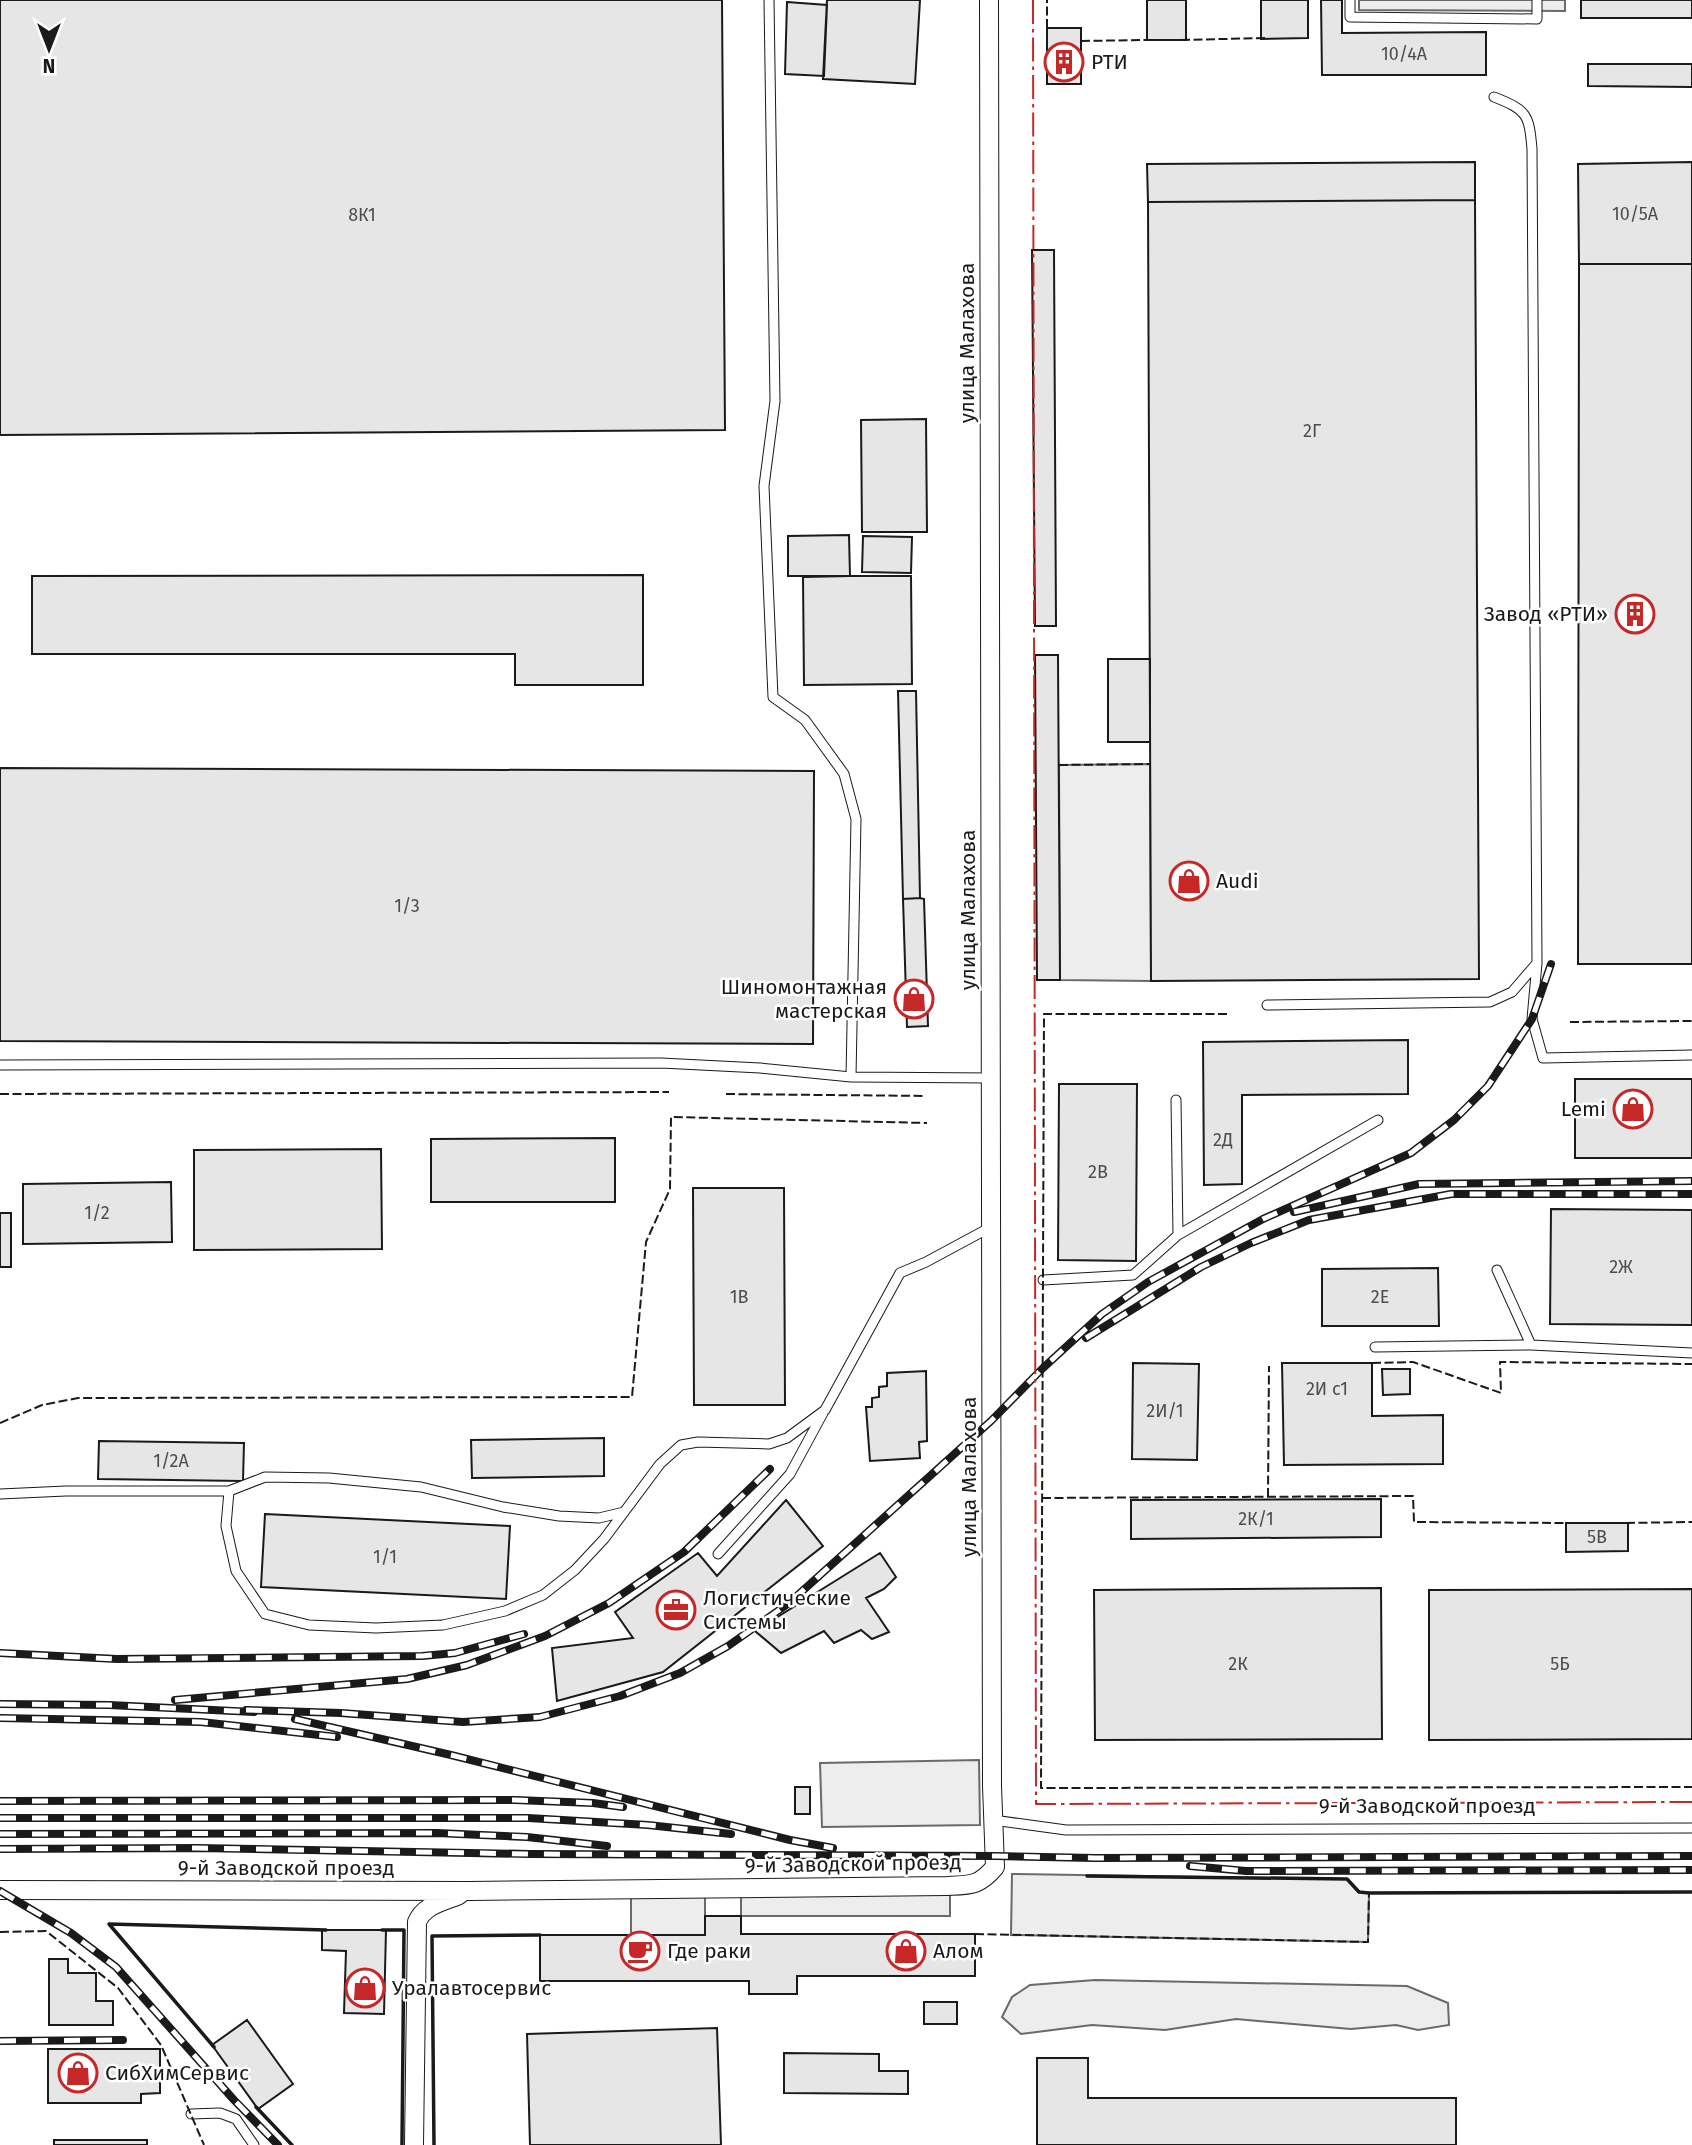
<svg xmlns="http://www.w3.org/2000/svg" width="1692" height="2145" font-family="'Fira Sans',sans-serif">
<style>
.built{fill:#ededed;stroke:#6a6a6a;stroke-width:2}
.building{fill:#e6e6e6;stroke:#1a1a1a;stroke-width:2}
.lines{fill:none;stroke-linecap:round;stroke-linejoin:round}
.lane-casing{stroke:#1a1a1a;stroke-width:11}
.street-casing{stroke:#1a1a1a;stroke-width:20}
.lane{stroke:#fff;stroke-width:9}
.street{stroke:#fff;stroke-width:18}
.rail-casing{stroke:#1a1a1a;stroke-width:8}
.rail{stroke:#fff;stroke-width:5;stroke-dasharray:16;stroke-linecap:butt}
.fence{stroke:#1a1a1a;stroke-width:2;stroke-dasharray:9 3.5;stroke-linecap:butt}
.wall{stroke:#1a1a1a;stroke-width:3.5}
.power{stroke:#c62828;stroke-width:2;stroke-dasharray:24 5 3.5 5;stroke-linecap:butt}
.labels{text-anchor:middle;stroke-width:5;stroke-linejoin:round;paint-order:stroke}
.number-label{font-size:18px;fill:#4d4d4d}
.poi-label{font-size:21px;fill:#1a1a1a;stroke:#fff;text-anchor:start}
.street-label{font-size:21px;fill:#1a1a1a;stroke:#fff}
</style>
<rect width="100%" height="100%" fill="#fff"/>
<!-- built -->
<path class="built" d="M 1359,0 L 1565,0 L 1565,11 L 1359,10 Z
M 1150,764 L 1151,981 L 1060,980 L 1059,765 Z
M 979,1760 L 980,1825 L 822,1827 L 820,1763 Z
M 1012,1874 L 1347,1879 L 1359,1892 L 1369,1893 L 1368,1942 L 1011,1935 Z
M 741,1895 L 950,1895 L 950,1916 L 741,1916 Z
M 631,1897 L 705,1897 L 705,1935 L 631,1935 Z
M 1095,1980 L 1407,1986 L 1448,2003 L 1449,2025 L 1418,2030 L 1396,2025 L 1351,2029 L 1236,2019 L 1165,2030 L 1092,2025 L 1021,2034 L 1002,2017 L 1012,1997 L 1030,1985 Z"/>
<!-- building -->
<path class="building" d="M 0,0 L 722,0 L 725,430 L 0,435 Z
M 827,0 L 920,0 L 915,84 L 823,79 Z
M 1147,0 L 1186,0 L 1186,40 L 1147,40 Z
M 1261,0 L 1308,0 L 1308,38 L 1261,39 Z
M 1321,0 L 1342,0 L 1342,33 L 1486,32 L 1486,75 L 1322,75 Z
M 1581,0 L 1692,0 L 1692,18 L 1581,18 Z
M 787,2 L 827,5 L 824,76 L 785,74 Z
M 1047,28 L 1081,28 L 1081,84 L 1047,84 Z
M 1588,64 L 1692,64 L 1692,87 L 1588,86 Z
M 1475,162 L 1475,200 L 1148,202 L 1147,164 Z
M 1692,162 L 1692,264 L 1579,264 L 1578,164 Z
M 1475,200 L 1479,979 L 1151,981 L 1148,202 Z
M 1032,250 L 1054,250 L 1056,626 L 1035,626 Z
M 1579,264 L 1692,264 L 1692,964 L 1578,964 Z
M 926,419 L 927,532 L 862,532 L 861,420 Z
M 849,535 L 850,576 L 788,576 L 788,536 Z
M 863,536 L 912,537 L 911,573 L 862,572 Z
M 643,575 L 643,685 L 515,685 L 515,654 L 32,654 L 32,576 Z
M 850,576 L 911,576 L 912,684 L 804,685 L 803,577 Z
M 1035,655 L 1058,655 L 1060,980 L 1037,980 Z
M 1108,659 L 1150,659 L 1150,742 L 1108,742 Z
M 898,691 L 916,691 L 920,898 L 903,899 Z
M 0,768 L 814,771 L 813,1044 L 0,1041 Z
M 920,898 L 924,899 L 928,1026 L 907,1027 L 903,899 Z
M 1408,1040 L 1408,1094 L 1242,1095 L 1242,1184 L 1204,1185 L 1203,1042 Z
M 1575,1079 L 1692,1079 L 1692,1158 L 1575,1158 Z
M 1059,1084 L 1137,1084 L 1136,1261 L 1058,1260 Z
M 615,1138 L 615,1202 L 431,1202 L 431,1139 Z
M 381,1149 L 382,1249 L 194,1250 L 194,1150 Z
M 171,1182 L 172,1242 L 23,1244 L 23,1184 Z
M 693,1188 L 784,1188 L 785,1405 L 694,1405 Z
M 1551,1209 L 1692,1210 L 1692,1325 L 1550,1324 Z
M 0,1213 L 11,1213 L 11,1267 L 0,1267 Z
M 1438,1268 L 1439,1326 L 1322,1326 L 1322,1269 Z
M 1133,1363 L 1199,1364 L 1197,1460 L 1132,1459 Z
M 1282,1363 L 1372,1363 L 1372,1416 L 1443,1415 L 1443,1464 L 1284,1465 Z
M 1382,1369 L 1410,1369 L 1410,1394 L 1383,1395 Z
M 926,1371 L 927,1441 L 919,1442 L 920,1458 L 870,1461 L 866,1407 L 872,1407 L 872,1398 L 879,1397 L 879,1387 L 887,1386 L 887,1373 Z
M 604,1438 L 604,1476 L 472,1478 L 471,1440 Z
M 99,1441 L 244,1443 L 243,1481 L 98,1479 Z
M 1381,1499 L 1381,1537 L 1131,1539 L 1131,1500 Z
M 786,1500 L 823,1546 L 663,1672 L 557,1701 L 552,1648 L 633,1638 L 615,1612 L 698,1553 L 717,1576 Z
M 265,1514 L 510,1526 L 506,1599 L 261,1587 Z
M 1566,1523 L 1628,1523 L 1628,1551 L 1566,1552 Z
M 880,1553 L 896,1577 L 884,1589 L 866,1598 L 889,1632 L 872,1639 L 861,1630 L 834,1643 L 824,1631 L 781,1653 L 755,1631 Z
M 1381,1588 L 1382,1739 L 1095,1740 L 1094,1590 Z
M 1692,1589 L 1692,1739 L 1429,1740 L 1429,1590 Z
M 795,1787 L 810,1787 L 810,1814 L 795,1814 Z
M 705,1916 L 741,1916 L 741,1934 L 975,1934 L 975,1976 L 797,1976 L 797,1994 L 749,1994 L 749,1981 L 540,1981 L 540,1935 L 705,1935 Z
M 322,1930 L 386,1930 L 384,2014 L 344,2013 L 346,1951 L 322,1950 Z
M 49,1959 L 68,1959 L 68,1973 L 96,1973 L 96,2001 L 113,2001 L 113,2025 L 49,2025 Z
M 924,2002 L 957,2002 L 957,2024 L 924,2024 Z
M 247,2020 L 293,2084 L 258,2109 L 212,2045 Z
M 717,2028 L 721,2145 L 530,2145 L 527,2034 Z
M 48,2049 L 160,2049 L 160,2093 L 141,2094 L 141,2103 L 48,2103 Z
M 784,2053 L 879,2054 L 879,2071 L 908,2071 L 908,2094 L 784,2093 Z
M 1037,2058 L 1088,2058 L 1088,2098 L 1456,2098 L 1456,2145 L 1037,2145 Z
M 54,2140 L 147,2140 L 147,2145 L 54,2145 Z"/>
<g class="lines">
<defs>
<path id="lane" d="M 769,0 L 775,401 L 764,486 L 773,697 L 805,720 L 844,774 L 856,819 L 851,1077 L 991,1078
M 1350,0 L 1350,17 L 1537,19 L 1537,0
M 1494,97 C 1527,110 1529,114 1532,149 L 1537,963 L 1532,1019 L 1543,1058 L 1692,1055
M 1267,1005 L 1490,1002 L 1512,992 L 1537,963
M 0,1065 L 661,1063 L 760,1068 L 851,1077
M 1178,1235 L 1378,1120
M 1497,1270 L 1531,1345
M 1043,1280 L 1133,1275 L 1178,1235 L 1176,1100
M 1375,1347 L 1531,1345 L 1692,1353
M 229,1491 L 226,1526 L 236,1571 L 265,1614 L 309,1625 L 376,1628 L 443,1625 L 505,1611 L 543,1595 L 575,1570 L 604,1539 L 660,1464 L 681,1445 L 698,1442 L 769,1444 L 787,1438 L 825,1410 L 900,1273 L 926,1262 L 991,1227
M 0,1494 L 66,1491 L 229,1491 L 265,1477 L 329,1478 L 421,1487 L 503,1507 L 559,1516 L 599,1518 L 624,1512
M 718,1554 L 790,1474 L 823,1413
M 993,1820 L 1066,1830 L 1692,1828
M 191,2114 L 220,2113 L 236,2119 L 254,2145"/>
<path id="street" d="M 0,1890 L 469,1891 L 947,1886 C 971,1885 979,1886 995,1867 L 992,1786 L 989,0
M 414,2145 L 417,1922 C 424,1905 443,1902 459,1895"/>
</defs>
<!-- lane casing -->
<use href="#lane" class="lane-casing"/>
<!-- street casing -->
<use href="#street" class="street-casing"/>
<!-- lane -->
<use href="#lane" class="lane"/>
<!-- street -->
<use href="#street" class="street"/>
<defs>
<path id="rail" d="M 1294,1212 L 1419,1184 L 1692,1181
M 1086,1338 L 1201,1267 L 1251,1243 L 1309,1220 L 1451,1194 L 1692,1194
M 0,1653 L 117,1659 L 422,1656 L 455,1653 L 524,1634
M 175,1700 L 407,1679 L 467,1665 L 545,1636 L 609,1603 L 684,1552 L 770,1469
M 0,1704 L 109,1705 L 254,1712
M 246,1710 L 341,1713 L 463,1722 L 540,1717 L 620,1696 L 680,1673 L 728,1646 L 789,1603 L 991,1421 L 1043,1368 L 1102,1314 L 1148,1282 L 1263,1219 L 1411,1153 L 1454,1120 L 1488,1086 L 1532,1019 L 1551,964
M 0,1718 L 201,1722 L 337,1737
M 295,1719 L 451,1755 L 790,1840 L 833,1848
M 0,1801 L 515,1800 L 593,1803 L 623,1807
M 0,1818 L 528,1818 L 648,1825 L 731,1834
M 0,1834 L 437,1833 L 527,1837 L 607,1846
M 0,1849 L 196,1848 L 530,1854 L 995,1856 L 1095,1858 L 1692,1856
M 1190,1866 L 1246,1871 L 1692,1870
M 0,1891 L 71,1933 L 116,1967 L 234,2100 L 278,2145
M 0,2041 L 123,2040"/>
</defs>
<!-- rail casing -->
<use href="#rail" class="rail-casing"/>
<!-- rail -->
<use href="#rail" class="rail"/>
<!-- fence -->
<path class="fence" d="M 1047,28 L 1047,0
M 1181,40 L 1265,38
M 1081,41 L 1147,40
M 1059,765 L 1150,764
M 1227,1014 L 1044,1014 L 1041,1788 L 1692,1787
M 1570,1022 L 1692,1021
M 0,1094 L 669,1092
M 726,1094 L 926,1096
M 1372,1363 L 1413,1362 L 1501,1393 L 1500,1362 L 1692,1364
M 0,1423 L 42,1405 L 78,1398 L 632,1397 L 646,1242 L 670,1189 L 671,1117 L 927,1123
M 1268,1497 L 1269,1366
M 1042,1498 L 1413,1496 L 1414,1522 L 1570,1523
M 1626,1523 L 1692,1522
M 0,1932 L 46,1931 L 118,1988 L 161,2045 L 204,2145
M 975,1934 L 1368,1942 L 1369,1893"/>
<!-- wall -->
<path class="wall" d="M 1087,1876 L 1347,1879 L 1359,1892 L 1369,1893 L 1692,1892
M 382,1930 L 404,1930 L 402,2145
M 214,2047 L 109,1924 L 326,1930
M 256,2107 L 292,2145
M 434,2145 L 432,1936 L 540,1935"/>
<!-- power -->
<path class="power" d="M 1033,0 L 1036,1804 L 1692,1802"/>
</g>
<!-- icons -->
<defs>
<symbol id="building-ring" viewBox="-11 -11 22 22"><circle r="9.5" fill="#fff" stroke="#c62828" stroke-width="1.5"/><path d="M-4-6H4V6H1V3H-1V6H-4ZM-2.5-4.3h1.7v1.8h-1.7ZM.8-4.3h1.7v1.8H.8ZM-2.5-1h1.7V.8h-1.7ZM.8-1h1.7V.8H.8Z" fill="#c62828"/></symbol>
<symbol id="shop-ring" viewBox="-11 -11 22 22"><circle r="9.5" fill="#fff" stroke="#c62828" stroke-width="1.5"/><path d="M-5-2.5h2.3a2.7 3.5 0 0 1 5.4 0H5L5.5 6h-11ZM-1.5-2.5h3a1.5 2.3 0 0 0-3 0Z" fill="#c62828"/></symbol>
<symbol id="office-ring" viewBox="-11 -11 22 22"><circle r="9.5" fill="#fff" stroke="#c62828" stroke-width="1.5"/><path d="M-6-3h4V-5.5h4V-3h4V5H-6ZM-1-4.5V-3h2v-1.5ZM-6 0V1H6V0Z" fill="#c62828"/></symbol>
<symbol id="cafe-ring" viewBox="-11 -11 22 22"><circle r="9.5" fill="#fff" stroke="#c62828" stroke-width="1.5"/><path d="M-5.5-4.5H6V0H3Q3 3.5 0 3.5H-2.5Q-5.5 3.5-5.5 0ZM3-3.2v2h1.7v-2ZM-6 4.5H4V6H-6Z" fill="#c62828"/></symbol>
</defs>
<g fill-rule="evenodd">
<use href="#building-ring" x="1042" y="40" width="44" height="44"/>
<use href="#building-ring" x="1613" y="592" width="44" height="44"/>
<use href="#shop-ring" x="1167" y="859" width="44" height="44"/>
<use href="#shop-ring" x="892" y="977" width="44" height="44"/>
<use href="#shop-ring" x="1611" y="1087" width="44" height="44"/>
<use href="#office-ring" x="654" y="1588" width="44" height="44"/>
<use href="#cafe-ring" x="618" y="1929" width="44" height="44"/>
<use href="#shop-ring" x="884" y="1929" width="44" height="44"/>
<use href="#shop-ring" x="343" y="1966" width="44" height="44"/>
<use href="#shop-ring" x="56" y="2051" width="44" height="44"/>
</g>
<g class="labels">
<!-- number labels -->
<g class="number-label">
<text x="1404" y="60">10/4А</text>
<text x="1635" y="220">10/5А</text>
<text x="362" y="221">8К1</text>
<text x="1312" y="437">2Г</text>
<text x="407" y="912">1/3</text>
<text x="1223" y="1146">2Д</text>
<text x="1098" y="1178">2В</text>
<text x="97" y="1219">1/2</text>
<text x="1621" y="1273">2Ж</text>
<text x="739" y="1303">1В</text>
<text x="1380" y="1303">2Е</text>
<text x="1327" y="1395">2И с1</text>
<text x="1165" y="1417">2И/1</text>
<text x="171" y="1467">1/2А</text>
<text x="1256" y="1525">2К/1</text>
<text x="1597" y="1543">5В</text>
<text x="385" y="1563">1/1</text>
<text x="1238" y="1670">2К</text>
<text x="1560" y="1670">5Б</text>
</g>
<!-- poi labels -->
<g class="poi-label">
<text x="1091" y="69">РТИ</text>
<text x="1608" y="621" text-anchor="end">Завод «РТИ»</text>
<text x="1216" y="888">Audi</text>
<text x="887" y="994" text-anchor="end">Шиномонтажная<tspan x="887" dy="24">мастерская</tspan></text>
<text x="1606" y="1116" text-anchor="end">Lemi</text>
<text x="703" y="1605">Логистические<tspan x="703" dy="24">Системы</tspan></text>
<text x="667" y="1958">Где раки</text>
<text x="933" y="1958">Алом</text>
<text x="392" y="1995">Уралавтосервис</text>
<text x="105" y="2080">СибХимСервис</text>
</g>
<!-- street labels -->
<g class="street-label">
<text transform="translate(967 343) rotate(-90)" y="7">улица Малахова</text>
<text transform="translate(968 910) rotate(-90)" y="7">улица Малахова</text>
<text transform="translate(969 1477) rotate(-90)" y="7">улица Малахова</text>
<text x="1427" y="1813">9-й Заводской проезд</text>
<text transform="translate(853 1864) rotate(-1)" y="7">9-й Заводской проезд</text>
<text x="286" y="1875">9-й Заводской проезд</text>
</g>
</g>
<!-- north arrow -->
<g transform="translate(49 49) rotate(180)" stroke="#ffffff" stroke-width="5" paint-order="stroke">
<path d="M0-5L12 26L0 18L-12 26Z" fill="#1a1a1a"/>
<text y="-10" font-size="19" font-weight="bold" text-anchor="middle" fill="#1a1a1a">N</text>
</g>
</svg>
